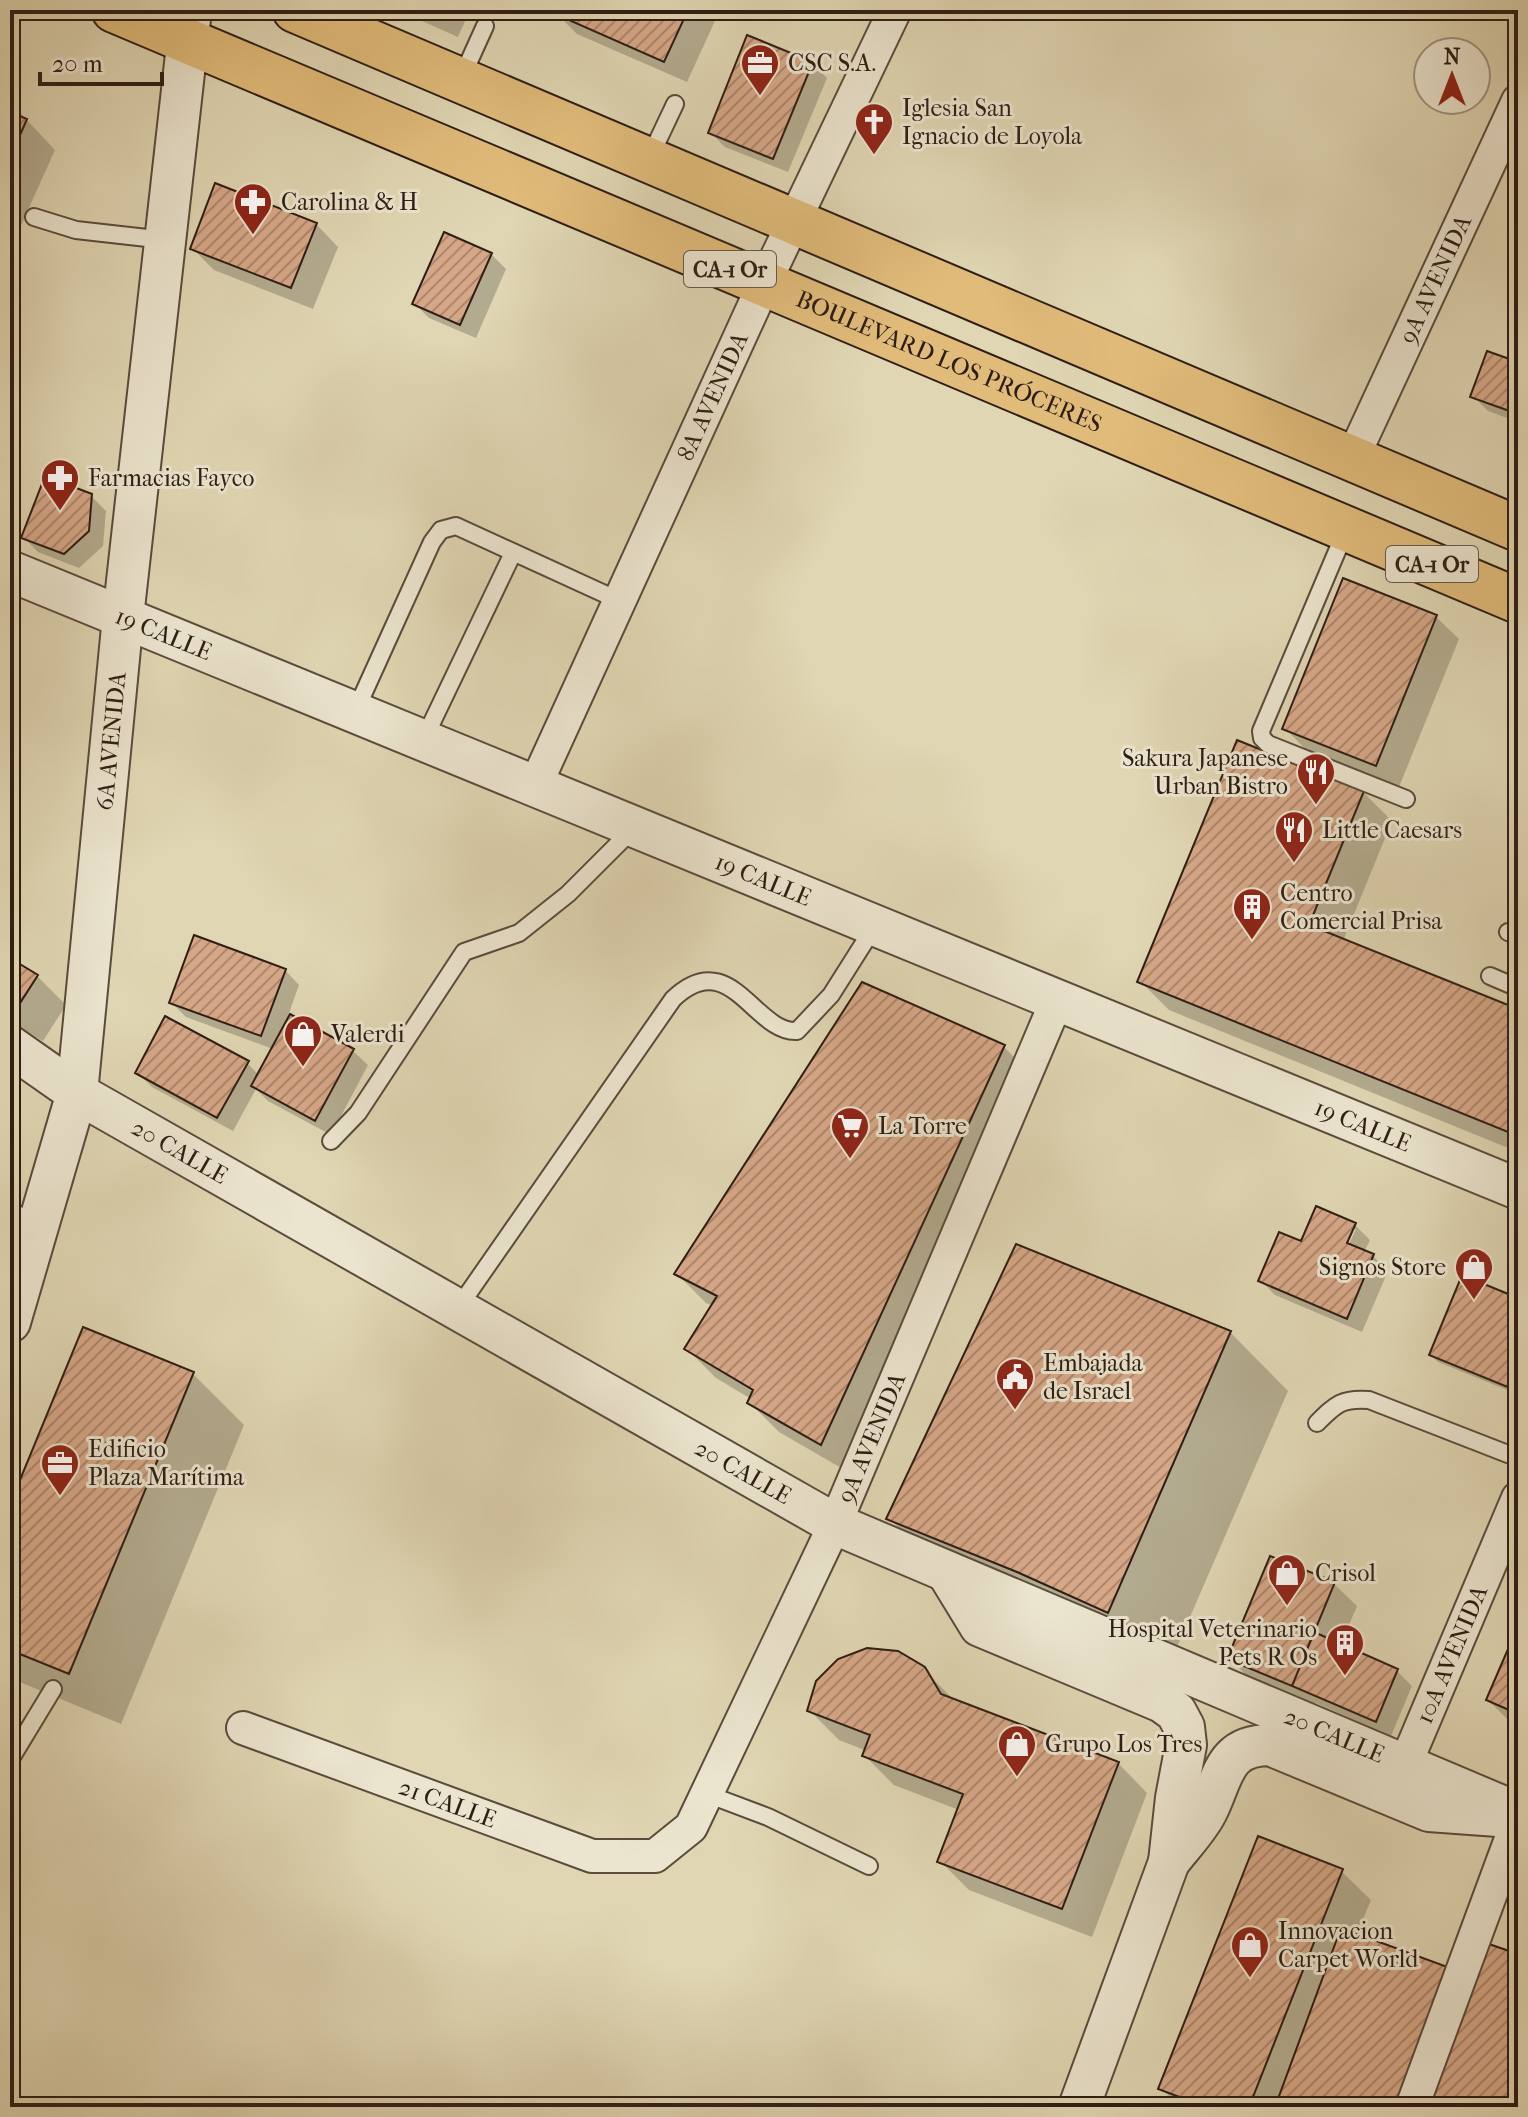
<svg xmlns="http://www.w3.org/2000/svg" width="1528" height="2117" font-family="'IM FELL French Canon',serif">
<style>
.shadow{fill:#0003;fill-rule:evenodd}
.building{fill:url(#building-hatch);stroke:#2e1d15;stroke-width:2}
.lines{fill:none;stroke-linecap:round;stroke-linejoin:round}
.service-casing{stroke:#5a4b3c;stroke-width:20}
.minor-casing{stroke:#5a4b3c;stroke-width:36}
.tertiary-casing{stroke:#5a4b3c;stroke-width:44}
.trunk-casing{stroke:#2e1d15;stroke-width:48}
.service{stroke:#ebe4ce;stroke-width:16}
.minor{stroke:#ebe4ce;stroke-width:32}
.tertiary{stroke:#ebe4ce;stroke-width:40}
.trunk{stroke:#e0bb7a;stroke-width:44}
.labels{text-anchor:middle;stroke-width:6;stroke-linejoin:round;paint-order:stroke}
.shield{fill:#ebe4ce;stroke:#67594c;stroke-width:2}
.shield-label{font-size:22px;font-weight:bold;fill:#2e1d15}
.poi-label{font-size:24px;fill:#2e1d15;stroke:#ebe4ce;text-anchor:start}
.street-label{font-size:24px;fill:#2e1d15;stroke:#ebe4ce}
</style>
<defs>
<pattern id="building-hatch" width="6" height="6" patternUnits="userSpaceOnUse" patternTransform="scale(2)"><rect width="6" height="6" fill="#d6a787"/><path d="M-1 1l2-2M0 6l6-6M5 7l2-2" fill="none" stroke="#ae876d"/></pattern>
</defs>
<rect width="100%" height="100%" fill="#e0d6b3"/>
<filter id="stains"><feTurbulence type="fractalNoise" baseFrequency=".0025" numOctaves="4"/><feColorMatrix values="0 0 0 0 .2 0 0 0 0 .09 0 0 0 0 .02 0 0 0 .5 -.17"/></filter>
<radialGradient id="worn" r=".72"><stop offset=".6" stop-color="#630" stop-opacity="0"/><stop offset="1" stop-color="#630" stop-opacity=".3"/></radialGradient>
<!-- shadow -->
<path class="shadow" d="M 397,10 L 470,10 L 458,37 Z
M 556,10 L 720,10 L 687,82 L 577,34 L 555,12 Z
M 812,63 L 827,78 L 788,172 L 725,147 L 710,132 Z
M 10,102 L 55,150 L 10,250 Z
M 316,224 L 338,247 L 313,309 L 214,270 L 192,248 Z
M 491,254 L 506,269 L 476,338 L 429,318 L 414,303 Z
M 1518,364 L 1518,422 L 1488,411 L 1473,396 Z
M 91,496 L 106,511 L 103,546 L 79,568 L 38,552 L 23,537 Z
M 1436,617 L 1459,639 L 1399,787 L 1307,751 L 1285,728 Z
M 1363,792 L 1392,821 L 1343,941 L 1518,1012 L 1518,1152 L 1169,1010 L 1140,981 Z
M 10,960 L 37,976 L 66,1005 L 43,1041 L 10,1021 Z
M 285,970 L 299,985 L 288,1016 L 353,1051 L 368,1065 L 331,1135 L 268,1101 L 256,1089 L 233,1131 L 152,1087 L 137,1072 L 247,1063 L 259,1075 L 273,1049 L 186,1017 L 171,1002 Z
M 1004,1047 L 1033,1076 L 850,1473 L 779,1432 L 750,1403 L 751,1399 L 716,1378 L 687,1349 L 713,1306 L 706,1303 L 677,1274 Z
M 1355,1225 L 1370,1240 L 1364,1252 L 1373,1256 L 1388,1271 L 1362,1332 L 1275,1295 L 1260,1280 L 1302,1244 ZM 1351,1229 L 1356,1229 L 1345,1253 L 1341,1251 Z
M 1518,1300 L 1517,1394 L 1438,1362 L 1431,1355 Z
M 1230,1332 L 1288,1391 L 1167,1670 L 947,1577 L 889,1518 Z
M 193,1374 L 244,1425 L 121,1724 L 10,1678 L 10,1509 Z
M 1334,1584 L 1357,1606 L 1340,1646 L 1397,1671 L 1412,1686 L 1391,1736 L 1316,1703 L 1315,1706 L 1252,1681 L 1230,1659 Z
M 1518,1631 L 1518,1726 L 1510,1722 L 1488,1700 Z
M 923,1669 L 955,1701 L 1118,1763 L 1147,1793 L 1092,1937 L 969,1890 L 940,1861 L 959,1810 L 894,1785 L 865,1756 L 867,1751 L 839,1740 L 810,1711 Z
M 1341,1871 L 1371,1900 L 1356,1936 L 1451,1971 L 1518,1956 L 1518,2107 L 1211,2107 L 1193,2100 L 1193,2104 L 1200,2107 L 1180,2107 L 1161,2088 Z"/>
<!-- building -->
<path class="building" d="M 554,10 L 688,10 L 664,62 L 553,13 Z
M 747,35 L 813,62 L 773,159 L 708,133 Z
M 10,112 L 27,119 L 10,158 Z
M 215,183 L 317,223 L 291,288 L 190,249 Z
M 444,232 L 492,253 L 460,325 L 412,304 Z
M 1487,351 L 1518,362 L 1518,414 L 1470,397 Z
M 45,476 L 92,494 L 89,531 L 64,554 L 21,538 Z
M 1343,578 L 1437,615 L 1376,766 L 1282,729 Z
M 1237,740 L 1364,791 L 1309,925 L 1518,1009 L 1518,1136 L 1137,982 Z
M 194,935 L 286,969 L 261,1036 L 169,1003 Z
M 10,958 L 38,975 L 13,1014 L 10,1012 Z
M 862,982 L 1005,1045 L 821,1445 L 747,1403 L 753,1390 L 684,1349 L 717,1296 L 674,1274 Z
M 290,1014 L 354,1049 L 315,1121 L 251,1086 Z
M 165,1016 L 249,1061 L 217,1118 L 135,1073 Z
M 1316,1206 L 1356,1223 L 1347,1243 L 1374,1254 L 1347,1319 L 1258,1281 L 1279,1232 L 1301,1241 Z
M 1016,1244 L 1231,1331 L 1108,1613 L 1017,1572 L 886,1519 Z
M 1462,1275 L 1518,1298 L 1518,1370 L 1510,1388 L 1429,1355 Z
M 83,1327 L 194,1372 L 69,1674 L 10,1650 L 10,1504 Z
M 1270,1556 L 1335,1582 L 1292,1686 L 1227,1659 Z
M 1518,1626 L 1518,1714 L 1486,1700 Z
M 1314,1632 L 1398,1669 L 1376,1722 L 1292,1686 Z
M 867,1648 L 898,1651 L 925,1667 L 941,1694 L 1119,1762 L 1062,1909 L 937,1862 L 963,1794 L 862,1756 L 870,1735 L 807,1711 L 816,1681 L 838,1659 Z
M 1258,1836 L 1343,1869 L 1249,2107 L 1206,2107 L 1158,2089 Z
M 1341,1928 L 1453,1969 L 1402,2107 L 1275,2107 Z
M 1486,1943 L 1518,1954 L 1518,2107 L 1427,2107 Z"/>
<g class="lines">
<defs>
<path id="service" d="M 461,79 L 485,26
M 650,157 L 675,104
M 34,217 L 76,230 L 165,240
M 1346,530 L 1261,731 L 1262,738 L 1268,744 L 1406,799
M 355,712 L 432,542 L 441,530 L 456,526 L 620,601
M 424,739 L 513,553
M 1508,932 L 1518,936
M 1490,976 L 1518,988
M 331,1141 L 358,1113 L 464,952 L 519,933 L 568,894 L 634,828
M 10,1210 L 37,1226
M 458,1308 L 673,999 C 730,944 755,1034 797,1031 L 831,995 L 874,927
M 1317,1423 C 1336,1404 1342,1398 1369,1400 L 1518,1458
M 10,1760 L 53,1689
M 707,1794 L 768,1817 L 869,1866"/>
<g id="minor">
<path id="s1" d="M 1352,459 L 1518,101"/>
<path id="s2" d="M 535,786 L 764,284 L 895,10"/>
<path id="s3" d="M 243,1728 L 592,1856 L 655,1856 L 691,1827 L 835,1524 L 1057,1000"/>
<path id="s4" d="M 1405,1765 L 1518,1498"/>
<path d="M 1412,2107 L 1518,1820"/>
</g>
<g id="tertiary">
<path id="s5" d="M 10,571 L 1518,1189"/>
<path id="s6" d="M 10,1046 L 77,1093 L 835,1524 L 1518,1813"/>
<path id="s7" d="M 10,1322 L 77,1093 L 123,617 L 191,10"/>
<path d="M 947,1572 L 980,1626 L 1162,1702 L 1176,1712 L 1184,1727 L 1186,1745 L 1176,1798 L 1169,1862 L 1079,2107"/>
<path d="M 1169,1862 C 1181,1846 1198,1829 1207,1811 C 1224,1777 1223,1745 1270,1745 L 1429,1811 L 1498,1816"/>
</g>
<g id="trunk">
<path id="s8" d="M 114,10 L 1518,601"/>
<path d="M 295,10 L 1518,529"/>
</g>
</defs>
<!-- service casing -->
<use href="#service" class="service-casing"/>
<!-- minor casing -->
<use href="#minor" class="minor-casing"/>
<!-- tertiary casing -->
<use href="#tertiary" class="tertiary-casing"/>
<!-- trunk casing -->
<use href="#trunk" class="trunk-casing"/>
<!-- service -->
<use href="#service" class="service"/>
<!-- minor -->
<use href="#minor" class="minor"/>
<!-- tertiary -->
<use href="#tertiary" class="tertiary"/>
<!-- trunk -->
<use href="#trunk" class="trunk"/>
</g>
<!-- icons -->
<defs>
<symbol id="office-pin" viewBox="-11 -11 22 30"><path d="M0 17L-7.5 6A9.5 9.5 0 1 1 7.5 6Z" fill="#8f2418" stroke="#ebe4ce"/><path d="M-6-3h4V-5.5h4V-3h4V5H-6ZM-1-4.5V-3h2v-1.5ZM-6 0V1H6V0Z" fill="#fff"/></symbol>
<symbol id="church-pin" viewBox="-11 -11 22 30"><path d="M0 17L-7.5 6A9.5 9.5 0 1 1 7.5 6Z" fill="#8f2418" stroke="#ebe4ce"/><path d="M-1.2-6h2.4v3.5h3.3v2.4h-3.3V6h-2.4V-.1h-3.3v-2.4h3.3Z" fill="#fff"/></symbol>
<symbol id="pharmacy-pin" viewBox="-11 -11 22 30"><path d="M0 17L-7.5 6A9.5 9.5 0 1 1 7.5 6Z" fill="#8f2418" stroke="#ebe4ce"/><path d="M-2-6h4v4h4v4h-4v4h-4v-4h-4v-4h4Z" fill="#fff"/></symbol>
<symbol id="restaurant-pin" viewBox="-11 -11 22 30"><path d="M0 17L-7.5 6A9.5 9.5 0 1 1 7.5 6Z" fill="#8f2418" stroke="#ebe4ce"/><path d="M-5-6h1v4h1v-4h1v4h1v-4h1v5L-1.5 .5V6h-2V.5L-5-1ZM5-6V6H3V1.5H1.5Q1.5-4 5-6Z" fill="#fff"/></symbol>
<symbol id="building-pin" viewBox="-11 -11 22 30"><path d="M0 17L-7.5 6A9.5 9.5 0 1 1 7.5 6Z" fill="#8f2418" stroke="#ebe4ce"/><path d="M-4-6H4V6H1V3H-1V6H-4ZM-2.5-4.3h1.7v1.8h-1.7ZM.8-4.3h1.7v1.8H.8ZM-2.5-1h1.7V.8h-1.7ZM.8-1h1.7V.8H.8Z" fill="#fff"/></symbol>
<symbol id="shop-pin" viewBox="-11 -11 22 30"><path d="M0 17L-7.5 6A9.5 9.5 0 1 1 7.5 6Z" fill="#8f2418" stroke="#ebe4ce"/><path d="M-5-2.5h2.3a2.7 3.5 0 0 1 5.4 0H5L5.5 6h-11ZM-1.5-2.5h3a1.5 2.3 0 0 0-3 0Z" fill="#fff"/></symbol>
<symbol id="supermarket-pin" viewBox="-11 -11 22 30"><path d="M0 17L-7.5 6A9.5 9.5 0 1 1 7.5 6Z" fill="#8f2418" stroke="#ebe4ce"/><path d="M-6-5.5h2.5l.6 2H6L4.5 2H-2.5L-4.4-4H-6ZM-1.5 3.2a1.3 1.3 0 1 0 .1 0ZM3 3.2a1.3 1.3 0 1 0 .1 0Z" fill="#fff"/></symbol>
<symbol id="civic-pin" viewBox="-11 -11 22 30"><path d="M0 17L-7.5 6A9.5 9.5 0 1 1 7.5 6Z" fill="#8f2418" stroke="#ebe4ce"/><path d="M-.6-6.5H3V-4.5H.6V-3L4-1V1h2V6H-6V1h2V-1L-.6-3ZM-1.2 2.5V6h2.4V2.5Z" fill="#fff"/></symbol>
</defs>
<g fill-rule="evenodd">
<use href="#office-pin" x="738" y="41" width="44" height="60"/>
<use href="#church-pin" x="852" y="100" width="44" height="60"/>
<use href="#pharmacy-pin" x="231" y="180" width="44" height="60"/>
<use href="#pharmacy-pin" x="38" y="456" width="44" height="60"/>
<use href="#restaurant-pin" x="1294" y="750" width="44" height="60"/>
<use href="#restaurant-pin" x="1272" y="808" width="44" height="60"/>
<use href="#building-pin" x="1230" y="885" width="44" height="60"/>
<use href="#shop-pin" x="281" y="1012" width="44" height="60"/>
<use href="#supermarket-pin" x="828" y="1104" width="44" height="60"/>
<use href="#shop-pin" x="1452" y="1245" width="44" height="60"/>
<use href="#civic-pin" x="993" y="1355" width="44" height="60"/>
<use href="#office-pin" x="38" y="1441" width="44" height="60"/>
<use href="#shop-pin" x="1265" y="1551" width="44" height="60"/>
<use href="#building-pin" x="1323" y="1621" width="44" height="60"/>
<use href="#shop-pin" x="995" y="1722" width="44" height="60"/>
<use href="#shop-pin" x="1228" y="1923" width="44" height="60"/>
</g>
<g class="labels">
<!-- shield labels -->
<g class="shield">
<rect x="684" y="251" width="92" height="36" rx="6"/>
<rect x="1386" y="546" width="92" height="36" rx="6"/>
</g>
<g class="shield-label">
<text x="730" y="277">CA-1 Or</text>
<text x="1432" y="572">CA-1 Or</text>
</g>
<!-- poi labels -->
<g class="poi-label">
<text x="788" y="71">CSC S.A.</text>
<text x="902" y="116">Iglesia San<tspan x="902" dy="28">Ignacio de Loyola</tspan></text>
<text x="281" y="210">Carolina &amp; H</text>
<text x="88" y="486">Farmacias Fayco</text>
<text x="1288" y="766" text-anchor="end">Sakura Japanese<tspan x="1288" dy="28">Urban Bistro</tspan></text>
<text x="1322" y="838">Little Caesars</text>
<text x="1280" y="901">Centro<tspan x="1280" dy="28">Comercial Prisa</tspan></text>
<text x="331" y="1042">Valerdi</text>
<text x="878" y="1134">La Torre</text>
<text x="1446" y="1275" text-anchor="end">Signos Store</text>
<text x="1043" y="1371">Embajada<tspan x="1043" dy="28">de Israel</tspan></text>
<text x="88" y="1457">Edificio<tspan x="88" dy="28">Plaza Marítima</tspan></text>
<text x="1315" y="1581">Crisol</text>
<text x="1317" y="1637" text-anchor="end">Hospital Veterinario<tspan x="1317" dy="28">Pets R Os</tspan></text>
<text x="1045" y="1752">Grupo Los Tres</text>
<text x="1278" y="1939">Innovacion<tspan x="1278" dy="28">Carpet World</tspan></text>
</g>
<!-- street labels -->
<g class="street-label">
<text dy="8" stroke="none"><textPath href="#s1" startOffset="198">9A AVENIDA</textPath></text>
<text dy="8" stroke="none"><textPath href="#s8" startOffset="906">BOULEVARD LOS PRÓCERES</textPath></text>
<text dy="8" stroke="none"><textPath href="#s2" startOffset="428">8A AVENIDA</textPath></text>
<text dy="8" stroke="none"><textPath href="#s5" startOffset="166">19 CALLE</textPath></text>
<text dy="8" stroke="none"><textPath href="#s7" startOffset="592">6A AVENIDA</textPath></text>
<text dy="8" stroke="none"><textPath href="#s5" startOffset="814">19 CALLE</textPath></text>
<text dy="8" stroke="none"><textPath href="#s5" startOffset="1462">19 CALLE</textPath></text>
<text dy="8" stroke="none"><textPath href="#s6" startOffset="200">20 CALLE</textPath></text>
<text dy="8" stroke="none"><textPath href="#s3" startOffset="910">9A AVENIDA</textPath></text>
<text dy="8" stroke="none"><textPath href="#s6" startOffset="848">20 CALLE</textPath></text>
<text dy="8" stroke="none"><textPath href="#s4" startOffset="120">10A AVENIDA</textPath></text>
<text dy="8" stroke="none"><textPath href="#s6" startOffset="1496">20 CALLE</textPath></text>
<text dy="8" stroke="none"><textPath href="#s3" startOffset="218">21 CALLE</textPath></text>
</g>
</g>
<!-- margin -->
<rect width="1528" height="2117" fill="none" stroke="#e0d6b3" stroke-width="40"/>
<rect x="12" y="12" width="1504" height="2093" fill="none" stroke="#2e1d15" stroke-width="4"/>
<rect x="20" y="20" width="1488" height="2077" fill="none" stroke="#2e1d15" stroke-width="2"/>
<!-- north arrow -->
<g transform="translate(1452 76)"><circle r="38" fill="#ebe4ce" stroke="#9f9484" stroke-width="2"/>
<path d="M0-6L14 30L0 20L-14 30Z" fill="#8f2418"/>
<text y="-12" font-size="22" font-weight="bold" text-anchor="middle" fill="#2e1d15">N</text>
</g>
<!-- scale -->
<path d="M40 72v12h122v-12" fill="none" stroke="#2e1d15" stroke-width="4"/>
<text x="52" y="72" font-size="24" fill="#2e1d15" stroke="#ebe4ce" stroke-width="6" paint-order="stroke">20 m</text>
<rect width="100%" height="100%" filter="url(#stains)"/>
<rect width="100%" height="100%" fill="url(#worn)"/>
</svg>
